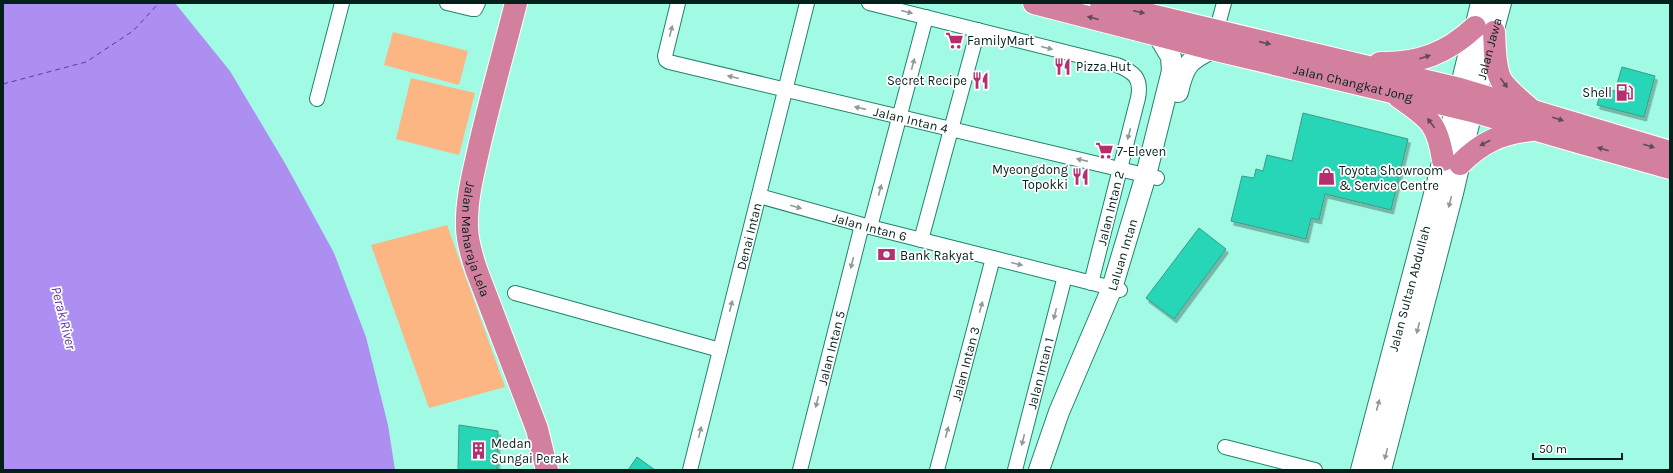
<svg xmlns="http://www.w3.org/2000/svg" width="1673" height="473" font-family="Karla,sans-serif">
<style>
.green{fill:#fcb683}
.water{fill:#ac8ff0}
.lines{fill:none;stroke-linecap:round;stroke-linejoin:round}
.ferry{stroke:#6136a6;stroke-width:1;stroke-dasharray:5 4;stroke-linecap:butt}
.building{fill:#27d6b7;stroke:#3e9985;filter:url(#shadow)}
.street-casing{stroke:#21826f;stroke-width:16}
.secondary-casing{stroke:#21826f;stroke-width:22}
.highway-casing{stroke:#fff;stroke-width:24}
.street{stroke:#fff;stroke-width:14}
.secondary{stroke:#fff;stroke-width:20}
.highway{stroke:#d2809e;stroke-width:22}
.oneway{fill:#8e9b98}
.oneway2{fill:#614b55}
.labels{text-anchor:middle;stroke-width:3.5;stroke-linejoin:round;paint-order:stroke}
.poi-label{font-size:13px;fill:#04201a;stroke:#fff;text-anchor:start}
.street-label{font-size:13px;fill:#04201a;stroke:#fff}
.water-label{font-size:14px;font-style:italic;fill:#6136a6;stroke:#fff}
</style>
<defs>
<filter id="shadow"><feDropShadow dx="2.5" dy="4" stdDeviation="0" flood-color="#0004"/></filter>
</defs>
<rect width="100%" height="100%" fill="#a1fae4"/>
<!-- green -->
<path class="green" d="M 393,32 L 468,51 L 459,85 L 384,65 Z
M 411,78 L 475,93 L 459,155 L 396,139 Z
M 447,225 L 505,387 L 429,408 L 371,245 Z"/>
<!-- water -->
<path class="water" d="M 3,3 L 175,3 L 230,71 L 286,165 L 334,253 L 366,337 L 388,425 L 395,470 L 3,470 Z"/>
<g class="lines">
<!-- ferry -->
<path class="ferry" d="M 3,84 L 86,62 L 133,31 L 159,3"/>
</g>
<!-- building -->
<path class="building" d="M 1622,67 L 1655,76 L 1644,117 L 1597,105 L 1602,88 L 1615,91 Z
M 1303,113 L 1408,139 L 1391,210 L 1325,194 L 1319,220 L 1311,218 L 1306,239 L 1231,221 L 1242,176 L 1254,178 L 1256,169 L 1263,171 L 1267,155 L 1292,161 Z
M 1199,228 L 1226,249 L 1174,319 L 1146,298 Z
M 459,425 L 498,431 L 497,470 L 458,470 Z
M 637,457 L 655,470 L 628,470 Z"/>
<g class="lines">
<defs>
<g id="street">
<path d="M 447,3 L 472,9 L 475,9 L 478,3"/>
<path id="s1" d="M 678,3 L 665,56 L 666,60 L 669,62 L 1157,178"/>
<path d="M 869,3 L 1117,65 C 1134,72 1142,78 1138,98 L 1091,283"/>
<path d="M 1216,32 L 1224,3"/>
<path d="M 317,99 L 342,3"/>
<path id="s2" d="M 759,196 L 870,227 L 1120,290"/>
<path d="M 870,227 L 926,17"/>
<path d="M 921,240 L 978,30"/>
<path d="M 515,293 L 720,350"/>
<path d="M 1225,447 L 1315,470"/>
<path id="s3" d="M 690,470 L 807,3"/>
<path id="s4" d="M 800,470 L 862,225"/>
<path id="s5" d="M 937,470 L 993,258"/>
<path id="s6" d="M 1015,470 L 1065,276"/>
</g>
<g id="secondary">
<path d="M 1178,92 C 1184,66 1188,60 1212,49"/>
<path id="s7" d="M 1039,470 L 1059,412 L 1112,288 L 1146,175 L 1172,71 L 1171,57 L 1158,35"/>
<path id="s8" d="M 1361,470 L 1437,183 L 1481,3"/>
<path id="s9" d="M 1381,470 L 1453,193 L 1472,111 L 1501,3"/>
</g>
<g id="highway">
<path id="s10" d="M 516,3 C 504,50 491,96 480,143 C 474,170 466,199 467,227 C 467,242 472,256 476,269 L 537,429 L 547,470"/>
<path id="s11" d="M 1034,3 L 1212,49 L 1472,111 L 1585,144 L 1670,168"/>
<path d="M 1101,3 L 1460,89 L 1670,152"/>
<path d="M 1494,32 C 1495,47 1494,66 1501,80 C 1507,90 1519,99 1528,107"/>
<path d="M 1380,63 C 1419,64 1447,53 1475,27"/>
<path d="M 1399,97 C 1428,118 1437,121 1443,160"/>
<path d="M 1460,164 C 1482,142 1500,134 1531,130"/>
</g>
</defs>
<!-- street casing -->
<use href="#street" class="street-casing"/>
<!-- secondary casing -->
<use href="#secondary" class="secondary-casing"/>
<!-- highway casing -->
<use href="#highway" class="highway-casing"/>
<!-- street -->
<use href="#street" class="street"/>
<!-- secondary -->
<use href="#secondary" class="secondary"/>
<!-- highway -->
<use href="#highway" class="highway"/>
</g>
<!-- one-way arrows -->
<defs><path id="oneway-solid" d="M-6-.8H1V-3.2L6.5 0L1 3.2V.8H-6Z"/></defs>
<g class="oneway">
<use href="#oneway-solid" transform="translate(907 12) rotate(14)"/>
<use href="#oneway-solid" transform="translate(671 31) rotate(-76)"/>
<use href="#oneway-solid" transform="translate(1047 48) rotate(14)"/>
<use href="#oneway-solid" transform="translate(913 64) rotate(-75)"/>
<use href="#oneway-solid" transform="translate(733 77) rotate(-166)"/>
<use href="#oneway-solid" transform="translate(860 108) rotate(-167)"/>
<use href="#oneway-solid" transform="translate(1129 134) rotate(105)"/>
<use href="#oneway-solid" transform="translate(1082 160) rotate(-167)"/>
<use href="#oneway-solid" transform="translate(880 190) rotate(-75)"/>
<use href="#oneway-solid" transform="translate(1450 202) rotate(104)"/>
<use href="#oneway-solid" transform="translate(796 207) rotate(16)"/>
<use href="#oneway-solid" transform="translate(852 263) rotate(104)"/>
<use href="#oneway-solid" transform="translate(1017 264) rotate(14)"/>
<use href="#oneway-solid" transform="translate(731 306) rotate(-76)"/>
<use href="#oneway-solid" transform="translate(981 307) rotate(-75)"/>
<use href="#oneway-solid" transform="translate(1055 314) rotate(104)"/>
<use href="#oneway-solid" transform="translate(1418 328) rotate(104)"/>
<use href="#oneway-solid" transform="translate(817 402) rotate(104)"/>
<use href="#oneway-solid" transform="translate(1378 405) rotate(-75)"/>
<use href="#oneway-solid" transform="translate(700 432) rotate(-76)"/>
<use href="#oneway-solid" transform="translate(947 432) rotate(-75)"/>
<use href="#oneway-solid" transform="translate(1023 440) rotate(104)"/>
<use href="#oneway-solid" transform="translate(1386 454) rotate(104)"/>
</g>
<g class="oneway2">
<use href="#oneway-solid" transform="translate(1139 12) rotate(14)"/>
<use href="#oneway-solid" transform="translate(1093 18) rotate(-165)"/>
<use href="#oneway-solid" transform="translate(1265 43) rotate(13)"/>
<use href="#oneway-solid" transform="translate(1425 57) rotate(-17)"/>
<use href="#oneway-solid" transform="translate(1504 83) rotate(54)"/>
<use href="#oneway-solid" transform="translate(1558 119) rotate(18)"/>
<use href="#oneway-solid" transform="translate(1431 123) rotate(-127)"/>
<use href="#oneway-solid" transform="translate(1485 143) rotate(152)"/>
<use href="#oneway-solid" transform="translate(1649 146) rotate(16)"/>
<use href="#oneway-solid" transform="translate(1603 149) rotate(-164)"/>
</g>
<!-- icons -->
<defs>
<symbol id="supermarket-bare" viewBox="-9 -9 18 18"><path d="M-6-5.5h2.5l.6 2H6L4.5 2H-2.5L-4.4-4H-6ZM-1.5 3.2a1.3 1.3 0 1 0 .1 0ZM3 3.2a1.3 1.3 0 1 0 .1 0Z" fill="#b62e6e" stroke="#fff" stroke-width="2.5" paint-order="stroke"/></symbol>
<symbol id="restaurant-bare" viewBox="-9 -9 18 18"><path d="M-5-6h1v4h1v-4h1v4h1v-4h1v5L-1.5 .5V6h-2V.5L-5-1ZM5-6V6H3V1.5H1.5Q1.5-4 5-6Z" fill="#b62e6e" stroke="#fff" stroke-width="2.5" paint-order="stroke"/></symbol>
<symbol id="fuel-bare" viewBox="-9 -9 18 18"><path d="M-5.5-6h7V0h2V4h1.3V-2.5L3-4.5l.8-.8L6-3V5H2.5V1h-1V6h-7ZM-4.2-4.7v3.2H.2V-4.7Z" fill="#b62e6e" stroke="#fff" stroke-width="2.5" paint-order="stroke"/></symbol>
<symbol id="shop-bare" viewBox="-9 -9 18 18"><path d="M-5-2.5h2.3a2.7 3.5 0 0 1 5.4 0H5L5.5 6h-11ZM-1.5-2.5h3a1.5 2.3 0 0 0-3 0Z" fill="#b62e6e" stroke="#fff" stroke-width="2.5" paint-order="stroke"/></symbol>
<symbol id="bank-bare" viewBox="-9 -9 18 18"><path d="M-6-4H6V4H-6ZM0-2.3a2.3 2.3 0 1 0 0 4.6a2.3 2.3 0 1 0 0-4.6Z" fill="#b62e6e" stroke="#fff" stroke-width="2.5" paint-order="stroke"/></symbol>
<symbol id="building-bare" viewBox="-9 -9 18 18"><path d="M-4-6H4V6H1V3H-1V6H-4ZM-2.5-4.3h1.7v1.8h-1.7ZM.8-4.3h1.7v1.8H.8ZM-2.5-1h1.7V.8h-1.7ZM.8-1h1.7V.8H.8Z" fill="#b62e6e" stroke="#fff" stroke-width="2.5" paint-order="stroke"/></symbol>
</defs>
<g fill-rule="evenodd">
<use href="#supermarket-bare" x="942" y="28" width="25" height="25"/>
<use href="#restaurant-bare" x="1050" y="54" width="25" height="25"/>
<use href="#restaurant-bare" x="968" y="68" width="25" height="25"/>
<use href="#fuel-bare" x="1612" y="80" width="25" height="25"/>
<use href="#supermarket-bare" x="1092" y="138" width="25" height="25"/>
<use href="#restaurant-bare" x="1068" y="164" width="25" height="25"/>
<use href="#shop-bare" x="1314" y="164" width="25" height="25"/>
<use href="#bank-bare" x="874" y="242" width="25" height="25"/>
<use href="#building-bare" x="466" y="438" width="25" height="25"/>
</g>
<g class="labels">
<!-- poi labels -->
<g class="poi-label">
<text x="967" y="45">FamilyMart</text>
<text x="1076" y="71">Pizza Hut</text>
<text x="967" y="85" text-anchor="end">Secret Recipe</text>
<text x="1612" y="97" text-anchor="end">Shell</text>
<text x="1117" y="156">7-Eleven</text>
<text x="1068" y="174" text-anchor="end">Myeongdong<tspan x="1068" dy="15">Topokki</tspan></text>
<text x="1339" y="175">Toyota Showroom<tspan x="1339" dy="15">&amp; Service Centre</tspan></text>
<text x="900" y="260">Bank Rakyat</text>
<text x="491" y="448">Medan<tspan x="491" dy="15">Sungai Perak</tspan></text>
</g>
<!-- street labels -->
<g class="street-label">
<text dy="5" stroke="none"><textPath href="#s9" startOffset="435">Jalan Jawa</textPath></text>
<text dy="5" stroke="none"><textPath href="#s11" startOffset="329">Jalan Changkat Jong</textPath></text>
<text dy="5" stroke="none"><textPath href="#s1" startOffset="311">Jalan Intan 4</textPath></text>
<text transform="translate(1110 208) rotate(-76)" y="5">Jalan Intan 2</text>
<text dy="5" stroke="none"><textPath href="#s2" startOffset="115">Jalan Intan 6</textPath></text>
<text dy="5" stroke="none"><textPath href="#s3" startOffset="241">Denai Intan</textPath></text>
<text dy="5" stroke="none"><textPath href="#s10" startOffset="243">Jalan Maharaja Lela</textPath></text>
<text dy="5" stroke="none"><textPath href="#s7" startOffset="231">Laluan Intan</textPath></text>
<text dy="5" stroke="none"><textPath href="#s8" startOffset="188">Jalan Sultan Abdullah</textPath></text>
<text dy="5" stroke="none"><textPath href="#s4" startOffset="126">Jalan Intan 5</textPath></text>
<text dy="5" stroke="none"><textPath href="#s5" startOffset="110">Jalan Intan 3</textPath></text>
<text dy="5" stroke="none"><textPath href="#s6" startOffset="100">Jalan Intan 1</textPath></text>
</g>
<!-- water labels -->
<g class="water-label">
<text transform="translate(64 318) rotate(76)" y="5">Perak River</text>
</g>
</g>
<!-- border -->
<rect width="1673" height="473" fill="none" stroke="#04201a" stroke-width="8"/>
<!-- scale -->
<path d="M1533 453v6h89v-6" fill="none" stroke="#04201a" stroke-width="2"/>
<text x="1539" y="453" font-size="12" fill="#04201a" stroke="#ffffff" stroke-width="3" paint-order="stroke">50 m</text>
</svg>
